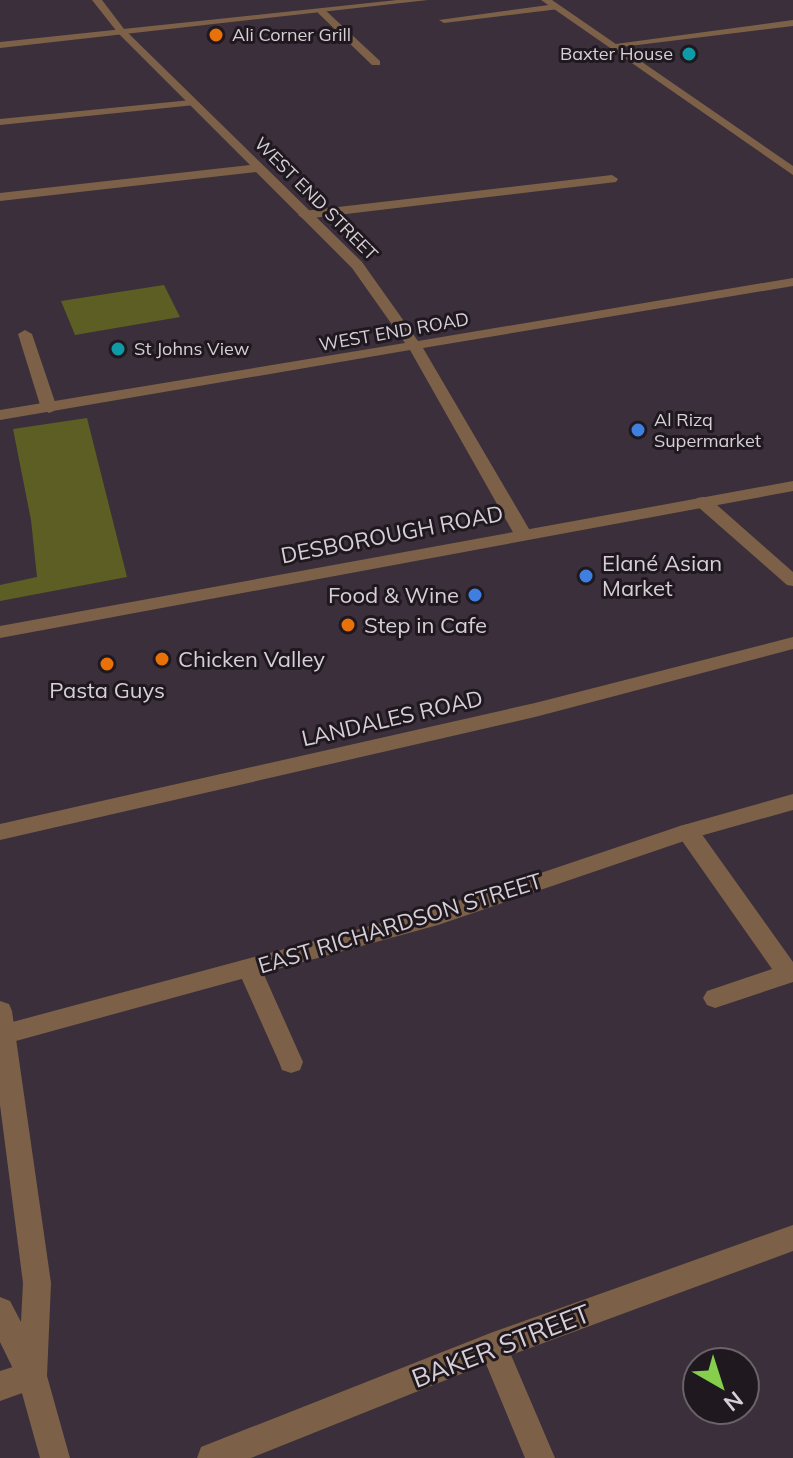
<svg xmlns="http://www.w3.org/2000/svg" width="793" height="1458" font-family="Mulish,sans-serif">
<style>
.green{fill:#5c5e24}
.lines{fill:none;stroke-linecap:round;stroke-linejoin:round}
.service{fill:#7c6148;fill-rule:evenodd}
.minor{fill:#7c6148;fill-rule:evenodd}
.tertiary{fill:#7c6148;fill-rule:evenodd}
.food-dot{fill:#e8710a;stroke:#1f191f;stroke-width:3}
.culture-dot{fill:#0f9aa8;stroke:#1f191f;stroke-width:3}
.shop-dot{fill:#3f7fe0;stroke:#1f191f;stroke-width:3}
.labels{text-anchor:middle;stroke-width:6;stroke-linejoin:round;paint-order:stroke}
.far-poi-label{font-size:18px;fill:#d7cfd7;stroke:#1f191f;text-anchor:start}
.far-street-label{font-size:18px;fill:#d7cfd7;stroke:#1f191f}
.street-label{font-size:22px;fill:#d7cfd7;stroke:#1f191f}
.poi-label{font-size:22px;fill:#d7cfd7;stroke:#1f191f;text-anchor:start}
.near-street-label{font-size:26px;fill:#d7cfd7;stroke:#1f191f}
</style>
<rect width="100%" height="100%" fill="#3b2f3c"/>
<!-- green -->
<path class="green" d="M 164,285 L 180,317 L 75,335 L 61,301 Z
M 87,418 L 127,577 L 0,601 L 0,585 L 37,577 L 31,520 L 13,429 Z"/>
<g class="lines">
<!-- service -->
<path class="service" d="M 556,4 L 559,9 L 444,23 L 439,20 Z
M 318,9 L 324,9 L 380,61 L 380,65 L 372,65 L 318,13 Z
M 191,100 L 195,101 L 195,105 L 0,125 L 0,119 Z
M 612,175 L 618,179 L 616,182 L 304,219 L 298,215 L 304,211 Z
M 25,330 L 32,334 L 57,408 L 54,411 L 49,413 L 41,408 L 18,334 Z
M 688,824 L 696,826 L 793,962 L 793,982 L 715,1008 L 707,1005 L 703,998 L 707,991 L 772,969 L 680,838 L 677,832 L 680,826 Z
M 249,959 L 257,961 L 261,968 L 303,1062 L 300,1070 L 291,1073 L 282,1070 L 279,1062 L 237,968 L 241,961 Z"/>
<!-- minor -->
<path class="minor" d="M 92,0 L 102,0 L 124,29 L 362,262 L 418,341 L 793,278 L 793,286 L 423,348 L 532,534 L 523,539 L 514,534 L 410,350 L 0,420 L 0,410 L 405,343 L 352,268 L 256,172 L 0,201 L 0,193 L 250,165 L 118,33 Z
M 793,20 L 793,26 L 613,48 L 608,45 Z
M 703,497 L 709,498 L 793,572 L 793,586 L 787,585 L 697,506 L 695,502 L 697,498 Z
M 793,637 L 793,649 L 535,717 L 0,840 L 0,824 L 535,703 Z
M 793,794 L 793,810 L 693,838 L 438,925 L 5,1044 L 0,1043 L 0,1025 L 5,1024 L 437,908 L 680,826 Z
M 793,1225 L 793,1251 L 511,1355 L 555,1458 L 525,1458 L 486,1364 L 251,1458 L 197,1458 L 201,1447 L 493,1332 Z
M 32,1361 L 42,1366 L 47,1376 L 42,1386 L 0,1401 L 0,1371 Z"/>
<!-- tertiary -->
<path class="tertiary" d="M 397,0 L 428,0 L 0,48 L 0,42 Z
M 541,0 L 552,0 L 793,166 L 793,175 Z
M 793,481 L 793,491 L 0,638 L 0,626 Z
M 0,1001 L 9,1004 L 12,1011 L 51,1283 L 47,1376 L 70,1458 L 40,1458 L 18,1379 L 0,1342 L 0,1297 L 10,1301 L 21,1322 L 23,1283 L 0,1105 Z"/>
</g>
<!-- markers -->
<g class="food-dot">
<circle cx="216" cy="35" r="8"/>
<circle cx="348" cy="625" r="8"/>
<circle cx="162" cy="659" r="8"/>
<circle cx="107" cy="664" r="8"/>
</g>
<g class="culture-dot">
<circle cx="689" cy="54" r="8"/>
<circle cx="118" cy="349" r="8"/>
</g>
<g class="shop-dot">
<circle cx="638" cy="430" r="8"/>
<circle cx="586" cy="576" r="8"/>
<circle cx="475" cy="595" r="8"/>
</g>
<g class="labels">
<!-- far-poi labels -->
<g class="far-poi-label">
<text x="232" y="41">Ali Corner Grill</text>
<text x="673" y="60" text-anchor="end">Baxter House</text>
<text x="134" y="355">St Johns View</text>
<text x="654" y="426">Al Rizq<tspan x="654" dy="21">Supermarket</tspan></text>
</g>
<!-- far-street labels -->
<g class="far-street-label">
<text transform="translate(316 199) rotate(45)" y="6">WEST END STREET</text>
<text transform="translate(394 332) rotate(-10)" y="6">WEST END ROAD</text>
</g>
<!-- street labels -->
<g class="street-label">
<text transform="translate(392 534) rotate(-11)" y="8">DESBOROUGH ROAD</text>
<text transform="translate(392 718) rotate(-13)" y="8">LANDALES ROAD</text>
<text transform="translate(400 923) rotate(-17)" y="8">EAST RICHARDSON STREET</text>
</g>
<!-- poi labels -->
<g class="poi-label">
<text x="602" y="571">Elané Asian<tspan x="602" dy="25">Market</tspan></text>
<text x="459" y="603" text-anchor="end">Food &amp; Wine</text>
<text x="364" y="633">Step in Cafe</text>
<text x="178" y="667">Chicken Valley</text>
<text x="107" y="698" text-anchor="middle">Pasta Guys</text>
</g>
<!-- near-street labels -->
<g class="near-street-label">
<text transform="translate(501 1346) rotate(-21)" y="9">BAKER STREET</text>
</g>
</g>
<!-- north arrow -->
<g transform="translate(721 1386) rotate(141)"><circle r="38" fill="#1f191f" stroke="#696269" stroke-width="2"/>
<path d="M0-6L14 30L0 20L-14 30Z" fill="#85cf4d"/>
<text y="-12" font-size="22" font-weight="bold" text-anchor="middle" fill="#d7cfd7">N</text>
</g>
</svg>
